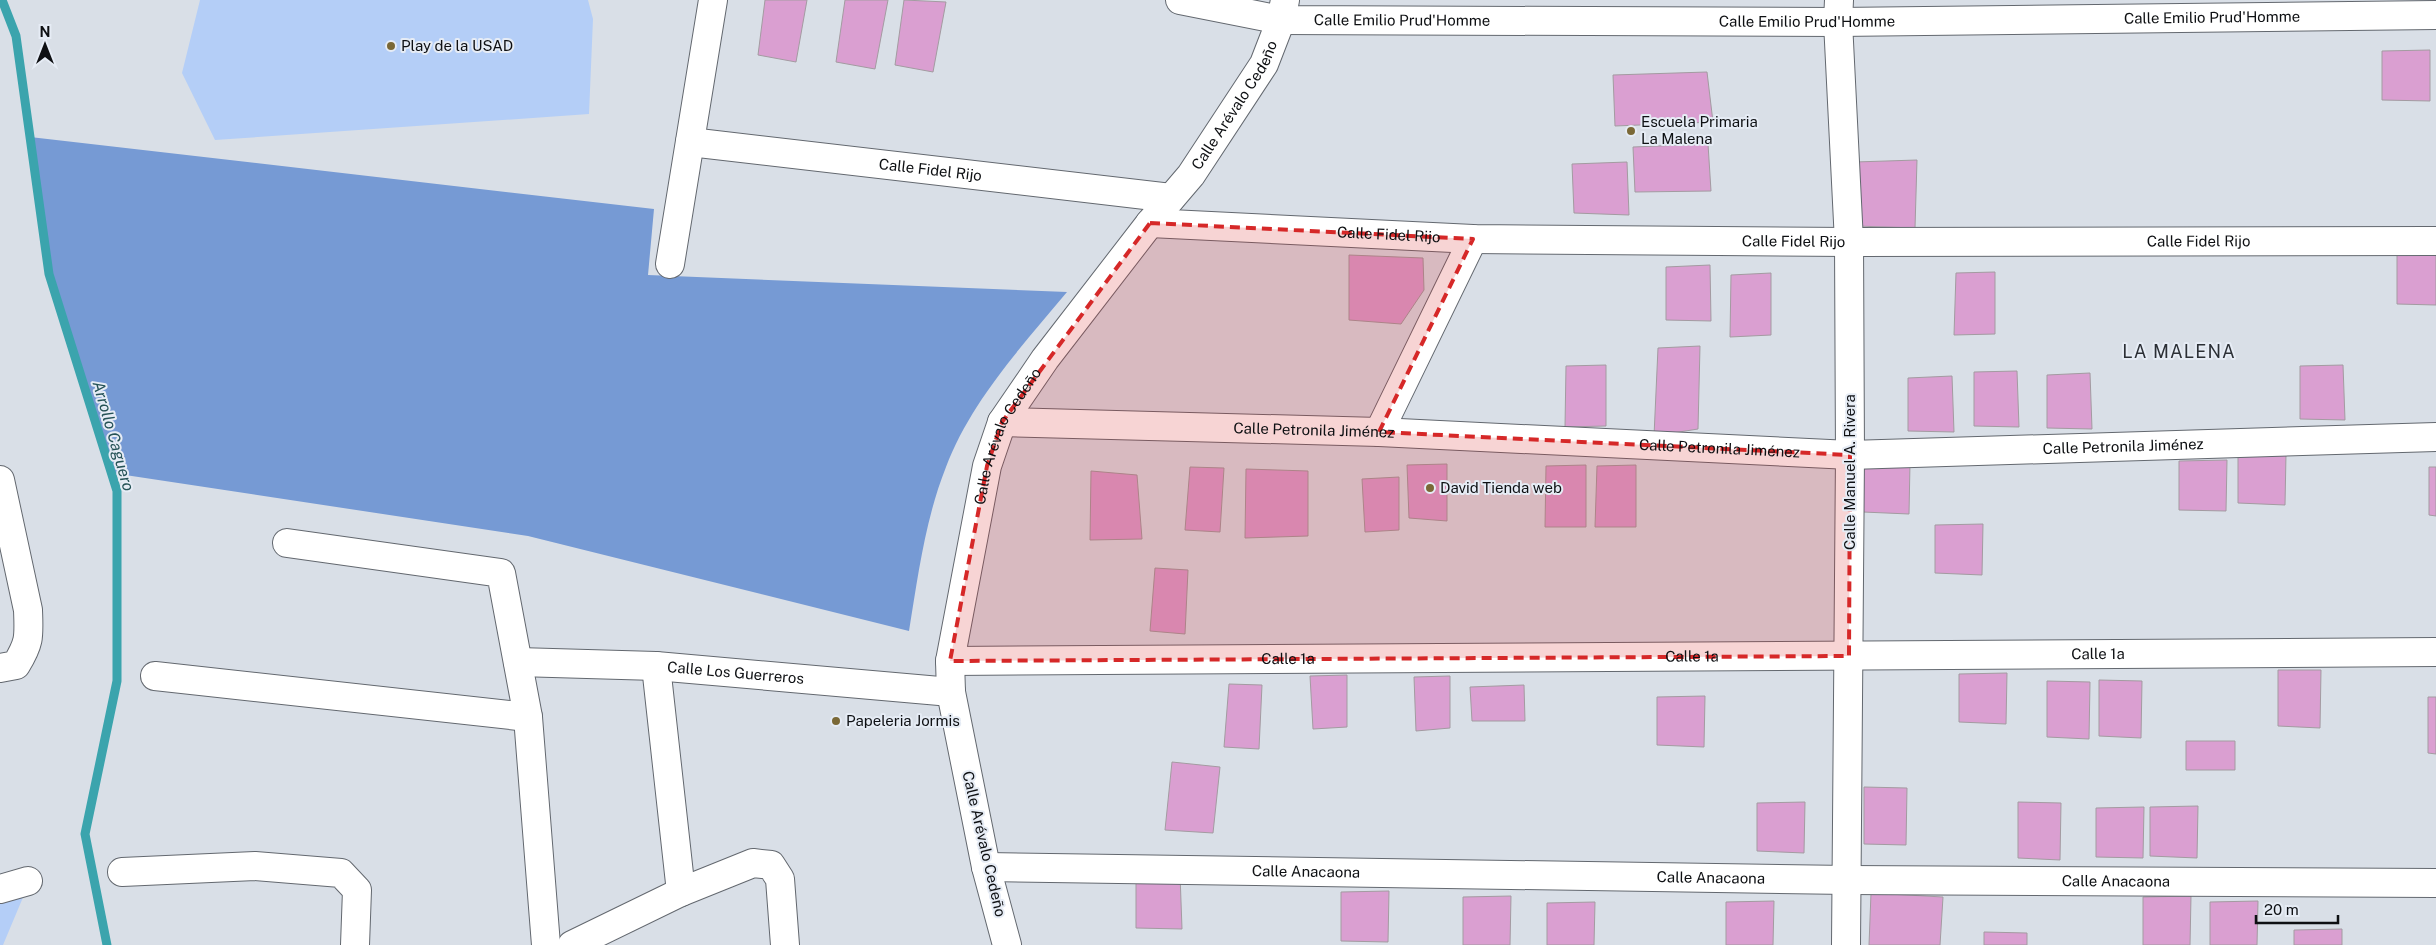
<svg xmlns="http://www.w3.org/2000/svg" width="2436" height="945" font-family="'Public Sans',sans-serif">
<style>
.green{fill:#b4cef7}
.forest{fill:#769ad4}
.lines{fill:none;stroke-linecap:round;stroke-linejoin:round}
.stream{stroke:#3ba4ad;stroke-width:9}
.building{fill:#da9fd1;stroke:#a39ba1}
.minor-casing{stroke:#63686f;stroke-width:30}
.minor{stroke:#fff;stroke-width:28}
.marked{fill:#d62828;fill-opacity:0.2;stroke:#d62828;stroke-width:4;stroke-dasharray:10 6;stroke-linejoin:round}
.poi-dot{fill:#7a6836;stroke:#e6ecf5;stroke-width:2}
.labels{text-anchor:middle;stroke-width:4;stroke-linejoin:round;paint-order:stroke}
.street-label{font-size:15px;fill:#0e1013;stroke:#e6ecf5}
.poi-label{font-size:15px;fill:#0e1013;stroke:#e6ecf5;text-anchor:start}
.water-label{font-size:16px;font-style:italic;fill:#255256;stroke:#e6ecf5}
.quarter-label{font-size:18px;letter-spacing:1px;fill:#2b2f35;stroke:#e6ecf5}
</style>
<rect width="100%" height="100%" fill="#d9dfe7"/>
<!-- green -->
<path class="green" d="M 200,0 L 588,0 L 593,19 L 589,114 L 215,140 L 182,73 Z
M 29,883 L 3,945 L 0,945 L 0,889 Z"/>
<!-- forest -->
<path class="forest" d="M 30,137 L 654,209 L 648,275 L 1067,292 C 1022,346 971,401 946,467 C 925,520 918,576 909,631 L 528,536 L 112,473 L 49,274 Z"/>
<g class="lines">
<!-- stream -->
<path class="stream" d="M 2,0 L 16,36 L 49,274 L 117,491 L 117,681 L 85,834 L 107,945"/>
</g>
<!-- building -->
<path class="building" d="M 765,0 L 807,0 L 796,62 L 758,55 Z
M 845,0 L 888,0 L 875,69 L 836,62 Z
M 904,0 L 946,2 L 933,72 L 895,65 Z
M 2430,50 L 2430,101 L 2382,100 L 2382,51 Z
M 1707,72 L 1713,122 L 1615,126 L 1613,75 Z
M 1708,144 L 1711,191 L 1635,192 L 1633,147 Z
M 1917,160 L 1915,228 L 1856,226 L 1855,162 Z
M 1627,162 L 1629,215 L 1574,213 L 1572,164 Z
M 2436,254 L 2436,305 L 2397,304 L 2397,255 Z
M 1349,255 L 1423,258 L 1424,290 L 1401,324 L 1349,320 Z
M 1710,265 L 1711,321 L 1666,320 L 1666,267 Z
M 1995,272 L 1995,334 L 1954,335 L 1956,273 Z
M 1771,273 L 1771,335 L 1730,337 L 1731,275 Z
M 1700,346 L 1698,429 L 1654,436 L 1658,348 Z
M 1606,365 L 1606,426 L 1565,427 L 1566,366 Z
M 2343,365 L 2345,420 L 2300,419 L 2300,366 Z
M 2017,371 L 2019,427 L 1974,426 L 1974,372 Z
M 2090,373 L 2092,429 L 2047,428 L 2047,375 Z
M 1952,376 L 1954,432 L 1908,431 L 1908,378 Z
M 2286,454 L 2285,505 L 2238,503 L 2238,455 Z
M 2227,460 L 2226,511 L 2179,510 L 2179,461 Z
M 1910,463 L 1909,514 L 1863,512 L 1863,464 Z
M 1447,464 L 1447,521 L 1409,518 L 1407,465 Z
M 1586,465 L 1586,527 L 1545,527 L 1546,466 Z
M 1636,465 L 1636,527 L 1595,527 L 1597,466 Z
M 1190,467 L 1224,468 L 1220,532 L 1185,530 Z
M 2429,467 L 2436,467 L 2436,516 L 2429,515 Z
M 1246,469 L 1308,471 L 1308,536 L 1245,538 Z
M 1091,471 L 1137,475 L 1142,539 L 1090,540 Z
M 1399,477 L 1399,530 L 1365,532 L 1362,479 Z
M 1983,524 L 1982,575 L 1935,573 L 1935,525 Z
M 1155,568 L 1188,570 L 1185,634 L 1150,631 Z
M 2278,670 L 2321,670 L 2320,728 L 2278,726 Z
M 2007,673 L 2006,724 L 1959,722 L 1959,674 Z
M 1347,675 L 1347,727 L 1313,729 L 1310,676 Z
M 1450,676 L 1450,728 L 1416,731 L 1414,677 Z
M 2099,680 L 2142,681 L 2141,738 L 2099,736 Z
M 2047,681 L 2090,682 L 2089,739 L 2047,737 Z
M 1229,684 L 1262,685 L 1259,749 L 1224,747 Z
M 1524,685 L 1525,721 L 1472,721 L 1470,687 Z
M 1705,696 L 1704,747 L 1657,745 L 1657,697 Z
M 2428,697 L 2436,697 L 2436,754 L 2428,753 Z
M 2186,741 L 2235,741 L 2235,770 L 2186,770 Z
M 1172,762 L 1220,767 L 1213,833 L 1165,830 Z
M 1864,787 L 1907,788 L 1906,845 L 1864,844 Z
M 1805,802 L 1804,853 L 1757,851 L 1757,803 Z
M 2018,802 L 2061,803 L 2060,860 L 2018,858 Z
M 2198,806 L 2197,858 L 2150,856 L 2150,807 Z
M 2144,807 L 2143,858 L 2096,857 L 2096,808 Z
M 1180,874 L 1182,929 L 1136,928 L 1136,875 Z
M 1389,891 L 1388,942 L 1341,941 L 1341,892 Z
M 1871,893 L 1943,897 L 1940,945 L 1869,945 Z
M 1511,896 L 1510,945 L 1463,945 L 1463,897 Z
M 2191,896 L 2190,945 L 2143,945 L 2143,897 Z
M 1774,901 L 1773,945 L 1726,945 L 1726,902 Z
M 2258,901 L 2257,945 L 2210,945 L 2210,902 Z
M 1595,902 L 1594,945 L 1547,945 L 1547,903 Z
M 2342,929 L 2342,945 L 2294,945 L 2294,930 Z
M 1984,932 L 2027,933 L 2027,945 L 1984,945 Z"/>
<g class="lines">
<defs>
<g id="minor">
<path id="s1" d="M 1180,0 L 1281,20 L 1838,22 L 2436,15"/>
<path d="M 1839,0 L 1838,22 L 1849,242 L 1850,455 L 1846,945"/>
<path id="s2" d="M 690,142 L 1171,198"/>
<path id="s3" d="M 1150,223 L 1473,239 L 1849,242 L 2436,241"/>
<path d="M 670,264 L 713,0"/>
<path id="s4" d="M 1002,422 L 1379,432 L 1850,455 L 2436,437"/>
<path d="M 1379,432 L 1473,239"/>
<path d="M 0,480 L 28,610 C 29,637 30,642 16,665 L 0,668"/>
<path d="M 287,543 L 501,573 L 528,717 L 546,945"/>
<path id="s5" d="M 950,661 L 2436,652"/>
<path id="s6" d="M 518,662 L 656,666 L 951,692"/>
<path d="M 656,666 L 681,892"/>
<path d="M 155,676 L 528,717"/>
<path id="s7" d="M 986,867 L 1848,880 L 2436,883"/>
<path d="M 122,872 L 255,866 L 341,873 L 357,890 L 355,945"/>
<path d="M 0,889 L 28,881"/>
<path d="M 572,945 L 681,892 L 753,863 L 771,865 L 780,879 L 785,945"/>
<path id="s8" d="M 1007,945 L 986,867 L 951,692 L 950,661 L 987,466 L 1002,422 L 1045,359 L 1150,223 L 1191,175 L 1264,64 L 1281,20 L 1285,0"/>
</g>
</defs>
<!-- minor casing -->
<use href="#minor" class="minor-casing"/>
<!-- minor -->
<use href="#minor" class="minor"/>
</g>
<!-- marked area -->
<path class="marked" d="M 1150,223 L 1473,239 L 1379,432 L 1850,455 L 1849,656 L 950,661 L 987,466 L 1002,422 Z"/>
<!-- markers -->
<g class="poi-dot">
<circle cx="391" cy="46" r="5"/>
<circle cx="1631" cy="131" r="5"/>
<circle cx="1430" cy="488" r="5"/>
<circle cx="836" cy="721" r="5"/>
</g>
<g class="labels">
<!-- street labels -->
<g class="street-label">
<text dy="5" stroke="none"><textPath href="#s1" startOffset="1034">Calle Emilio Prud'Homme</textPath></text>
<text dy="5" stroke="none"><textPath href="#s1" startOffset="224">Calle Emilio Prud'Homme</textPath></text>
<text dy="5" stroke="none"><textPath href="#s1" startOffset="629">Calle Emilio Prud'Homme</textPath></text>
<text dy="5" stroke="none"><textPath href="#s8" startOffset="929">Calle Arévalo Cedeño</textPath></text>
<text dy="5" stroke="none"><textPath href="#s2" startOffset="242">Calle Fidel Rijo</textPath></text>
<text dy="5" stroke="none"><textPath href="#s3" startOffset="239">Calle Fidel Rijo</textPath></text>
<text dy="5" stroke="none"><textPath href="#s3" startOffset="644">Calle Fidel Rijo</textPath></text>
<text dy="5" stroke="none"><textPath href="#s3" startOffset="1049">Calle Fidel Rijo</textPath></text>
<text dy="5" stroke="none"><textPath href="#s4" startOffset="312">Calle Petronila Jiménez</textPath></text>
<text dy="5" stroke="none"><textPath href="#s8" startOffset="524">Calle Arévalo Cedeño</textPath></text>
<text dy="5" stroke="none"><textPath href="#s4" startOffset="1122">Calle Petronila Jiménez</textPath></text>
<text dy="5" stroke="none"><textPath href="#s4" startOffset="718">Calle Petronila Jiménez</textPath></text>
<text transform="translate(1850 472) rotate(-90)" y="5">Calle Manuel A. Rivera</text>
<text dy="5" stroke="none"><textPath href="#s5" startOffset="1148">Calle 1a</textPath></text>
<text dy="5" stroke="none"><textPath href="#s5" startOffset="742">Calle 1a</textPath></text>
<text dy="5" stroke="none"><textPath href="#s5" startOffset="338">Calle 1a</textPath></text>
<text dy="5" stroke="none"><textPath href="#s6" startOffset="218">Calle Los Guerreros</textPath></text>
<text transform="translate(984 844) rotate(77)" y="5">Calle Arévalo Cedeño</text>
<text dy="5" stroke="none"><textPath href="#s7" startOffset="320">Calle Anacaona</textPath></text>
<text dy="5" stroke="none"><textPath href="#s7" startOffset="725">Calle Anacaona</textPath></text>
<text dy="5" stroke="none"><textPath href="#s7" startOffset="1130">Calle Anacaona</textPath></text>
</g>
<!-- poi labels -->
<g class="poi-label">
<text x="401" y="51">Play de la USAD</text>
<text x="1641" y="127">Escuela Primaria<tspan x="1641" dy="17">La Malena</tspan></text>
<text x="1440" y="493">David Tienda web</text>
<text x="846" y="726">Papeleria Jormis</text>
</g>
<!-- water labels -->
<g class="water-label">
<text transform="translate(114 436) rotate(74)" y="6">Arrollo Caguero</text>
</g>
<!-- quarter labels -->
<g class="quarter-label">
<text x="2179" y="358">LA MALENA</text>
</g>
</g>
<!-- north arrow -->
<g transform="translate(45 45)" stroke="#e6ecf5" stroke-width="4" paint-order="stroke">
<path d="M0-4L9 19L0 12L-9 19Z" fill="#0e1013"/>
<text y="-8" font-size="14" font-weight="bold" text-anchor="middle" fill="#0e1013">N</text>
</g>
<!-- scale -->
<path d="M2256 915v8h82v-8" fill="none" stroke="#0e1013" stroke-width="2.5"/>
<text x="2264" y="915" font-size="15" fill="#0e1013" stroke="#e6ecf5" stroke-width="4" paint-order="stroke">20 m</text>
</svg>
